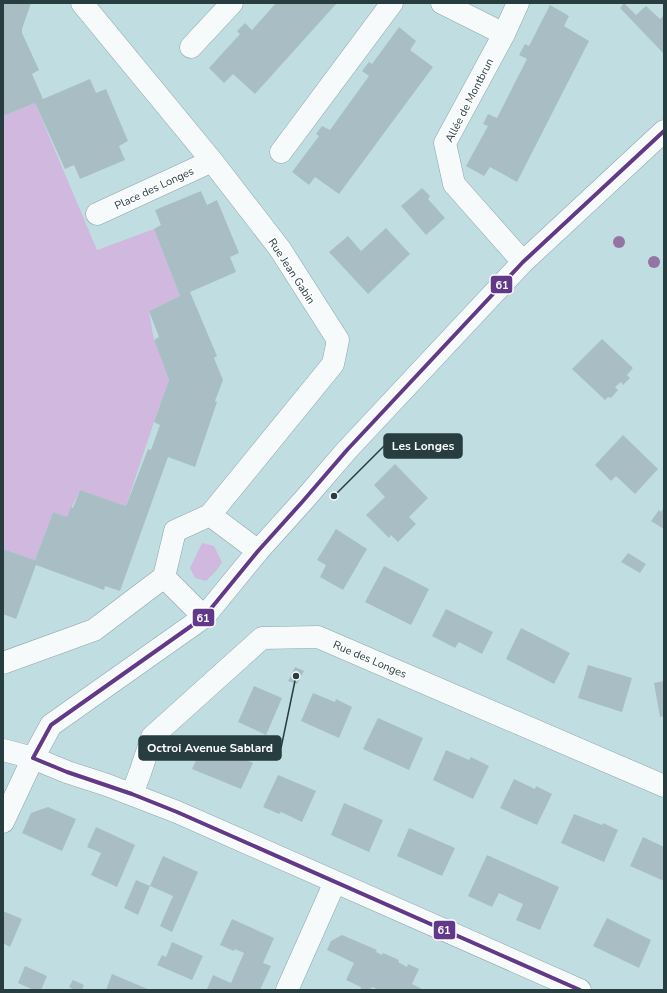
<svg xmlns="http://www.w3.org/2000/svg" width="667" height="993" font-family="'Nunito Sans',sans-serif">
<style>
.green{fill:#d1b8df}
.building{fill:#a8bec4}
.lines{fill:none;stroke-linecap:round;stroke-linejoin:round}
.minor-casing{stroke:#8da4a8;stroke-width:23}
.minor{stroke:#f6fafb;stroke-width:22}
.bus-1-casing{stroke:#fefefe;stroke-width:7}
.bus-1{stroke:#623888;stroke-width:4}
.tree{fill:#9374a2}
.labels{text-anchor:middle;stroke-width:3;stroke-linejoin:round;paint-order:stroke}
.street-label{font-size:11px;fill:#273d40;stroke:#fefefe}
.leader{fill:none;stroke:#273d40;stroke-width:1.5}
.callout-dot{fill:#273d40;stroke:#fefefe;stroke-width:1.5}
.callout{fill:#273d40;stroke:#273d40;stroke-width:1.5}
.callout-label{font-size:12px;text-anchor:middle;font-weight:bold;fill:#fff}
.line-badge{stroke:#fefefe;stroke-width:1.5}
.badge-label{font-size:11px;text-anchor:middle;font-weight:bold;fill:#fff}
</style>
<rect width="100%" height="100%" fill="#c0dee2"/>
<!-- green -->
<path class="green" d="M 35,103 L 97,250 L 154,229 L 180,296 L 149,311 L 154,340 L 169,380 L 154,422 L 126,506 L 80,490 L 67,517 L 53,512 L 35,560 L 3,549 L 3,116 Z
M 202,543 L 214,546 L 222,562 L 216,571 L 206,581 L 195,578 L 190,568 Z"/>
<!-- building -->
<path class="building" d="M 3,3 L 31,3 L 22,29 L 22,33 L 39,70 L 32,74 L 43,99 L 90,79 L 96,93 L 106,89 L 128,141 L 119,146 L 125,160 L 80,179 L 74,165 L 65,169 L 35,103 L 3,116 Z
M 276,3 L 337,3 L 255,94 L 233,74 L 224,83 L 209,68 L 240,34 L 237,31 L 245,23 L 252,30 Z
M 624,3 L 636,15 L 646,6 L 660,19 L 664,15 L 664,54 L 620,8 Z
M 550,5 L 569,16 L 564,26 L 589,41 L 517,182 L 490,167 L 484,176 L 466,166 L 488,126 L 483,124 L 488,114 L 497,118 L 527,59 L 519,55 L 525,44 L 529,46 Z
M 399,27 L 416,41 L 410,50 L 433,67 L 339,194 L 315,177 L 309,185 L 292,172 L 319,136 L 316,134 L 322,126 L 330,130 L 369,76 L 362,71 L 369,62 L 372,64 Z
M 422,188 L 430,196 L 428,199 L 445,218 L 426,235 L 401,206 Z
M 201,191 L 207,205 L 217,200 L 239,253 L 230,257 L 236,272 L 190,292 L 217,356 L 214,358 L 223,380 L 215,401 L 217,402 L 195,467 L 168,457 L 120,591 L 105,586 L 104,590 L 36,565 L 16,619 L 3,614 L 3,549 L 35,560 L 53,512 L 67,517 L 71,507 L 73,508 L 80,490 L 126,506 L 148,449 L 151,450 L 160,425 L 154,422 L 169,380 L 154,340 L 159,337 L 149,311 L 180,296 L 154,229 L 161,225 L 155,210 Z
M 386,228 L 410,254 L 368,294 L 329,252 L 348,236 L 361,251 Z
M 602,339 L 633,368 L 627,375 L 630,378 L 623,385 L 621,382 L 615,387 L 618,390 L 611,398 L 608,397 L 605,400 L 572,369 Z
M 623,435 L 658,469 L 635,494 L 616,476 L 611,481 L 595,465 Z
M 395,464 L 428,498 L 409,517 L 416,524 L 398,542 L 391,535 L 389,538 L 366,515 L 385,497 L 374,485 Z
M 664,507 L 664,529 L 651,521 L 659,510 L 661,512 Z
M 336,529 L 367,549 L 343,590 L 320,577 L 326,565 L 317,560 Z
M 628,553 L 646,564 L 640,573 L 621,562 Z
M 384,566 L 429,589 L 411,625 L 365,602 Z
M 446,609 L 493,632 L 482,654 L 459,642 L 455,648 L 432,636 Z
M 521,628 L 570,653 L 554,684 L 506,659 Z
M 588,665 L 632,678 L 622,712 L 578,698 Z
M 295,667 L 304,671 L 297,684 L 288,681 Z
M 664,681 L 664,716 L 660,717 L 654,683 Z
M 254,686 L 282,698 L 266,735 L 238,722 Z
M 313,693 L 335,702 L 336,699 L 352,707 L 339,738 L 301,721 Z
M 378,718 L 423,738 L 409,770 L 363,749 Z
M 205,741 L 253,763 L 241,789 L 192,769 Z
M 446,750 L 469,760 L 471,757 L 489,766 L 473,799 L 433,780 Z
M 278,775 L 316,791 L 302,822 L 281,812 L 279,814 L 263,807 Z
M 514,779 L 535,789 L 536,786 L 552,794 L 537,825 L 500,808 Z
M 344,803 L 383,820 L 369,852 L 331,835 Z
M 48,807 L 76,819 L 62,851 L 22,833 L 31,813 Z
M 574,814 L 602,825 L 603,823 L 618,830 L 604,862 L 561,843 Z
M 96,827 L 135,845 L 117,887 L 91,875 L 101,853 L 87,847 Z
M 409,828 L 455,848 L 442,876 L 397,856 Z
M 643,837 L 664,847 L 664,881 L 630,866 Z
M 487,855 L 559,887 L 540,930 L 516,920 L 523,904 L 499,893 L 492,907 L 468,896 Z
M 163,856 L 198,872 L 172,932 L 160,926 L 173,896 L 150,886 Z
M 136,880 L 150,886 L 138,915 L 124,908 Z
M 3,911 L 22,919 L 10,947 L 3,943 Z
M 607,918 L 651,940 L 639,968 L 593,946 Z
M 232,919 L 274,938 L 263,963 L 271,966 L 260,990 L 207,989 L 213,975 L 231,983 L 244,953 L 235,949 L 234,951 L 220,945 Z
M 342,935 L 377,950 L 376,952 L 382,955 L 383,953 L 399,960 L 398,962 L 407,967 L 408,964 L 419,969 L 412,984 L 424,990 L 379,990 L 372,987 L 370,990 L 360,990 L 361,987 L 346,980 L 354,963 L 327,950 L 331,941 Z
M 172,942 L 203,956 L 192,980 L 157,965 L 162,955 L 166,957 Z
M 25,966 L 47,976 L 41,990 L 34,990 L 18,983 Z
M 112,974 L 150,990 L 106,990 Z
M 73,980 L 84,985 L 82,990 L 75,990 L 69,987 Z"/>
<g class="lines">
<defs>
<path id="minor" d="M 442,3 L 504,34
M 518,3 L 504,34 L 445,143 L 454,184 L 523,262
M 191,47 L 232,3
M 281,152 L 392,3
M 97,214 L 212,161
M 210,515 L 258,551
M 164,577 L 204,617
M 3,663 L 94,630 L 164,577 L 175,531 L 210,515 L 333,364 L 338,340 L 280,249 L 212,161 L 82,3
M 3,750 L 33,758 L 67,772 L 107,785 L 177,812 L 580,990
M 132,794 L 140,773 L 152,737 L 262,638 L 318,637 L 664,786
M 3,822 L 33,758 L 51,725 L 204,617 L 258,551 L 303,501 L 347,450 L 523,262 L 664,131
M 287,990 L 335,882"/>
</defs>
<!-- minor casing -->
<use href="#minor" class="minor-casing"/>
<!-- minor -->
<use href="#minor" class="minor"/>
<defs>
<path id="bus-1" d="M 33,758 L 51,725 L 204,617 L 258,551 L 303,501 L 347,450 L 523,262 L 664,131
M 33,758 L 67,772 L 132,794 L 177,812 L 580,990"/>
</defs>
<!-- bus-1 casing -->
<use href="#bus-1" class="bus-1-casing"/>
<!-- bus-1 -->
<use href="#bus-1" class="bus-1"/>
</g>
<!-- trees -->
<g class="tree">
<circle cx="619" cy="242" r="6"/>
<circle cx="654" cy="262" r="6"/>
</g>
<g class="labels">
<!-- street labels -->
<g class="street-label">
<text transform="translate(469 100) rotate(-63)" y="4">Allée de Montbrun</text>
<text transform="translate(154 188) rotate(-25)" y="4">Place des Longes</text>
<text transform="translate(292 271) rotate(57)" y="4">Rue Jean Gabin</text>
<text transform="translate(370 659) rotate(23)" y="4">Rue des Longes</text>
</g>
</g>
<!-- callouts -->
<path class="leader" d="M334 496L384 446M296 676L281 748"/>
<g class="callout-dot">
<circle cx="334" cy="496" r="4"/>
<circle cx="296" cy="676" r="4"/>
</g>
<g class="callout">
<rect x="384" y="434" width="78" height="24" rx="4"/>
<rect x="139" y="736" width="142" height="24" rx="4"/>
</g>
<g class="callout-label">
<text x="423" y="450">Les Longes</text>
<text x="210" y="752">Octroi Avenue Sablard</text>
</g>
<g class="line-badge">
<rect x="490" y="275" width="23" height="19" rx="4" fill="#623888"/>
<rect x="192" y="608" width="23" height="19" rx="4" fill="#623888"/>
<rect x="433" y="920" width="23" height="20" rx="4" fill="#623888"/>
</g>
<g class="badge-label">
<text x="502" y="289">61</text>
<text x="203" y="622">61</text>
<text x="444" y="934">61</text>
</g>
<!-- border -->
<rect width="667" height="993" fill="none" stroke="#273d40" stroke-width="8"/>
</svg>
